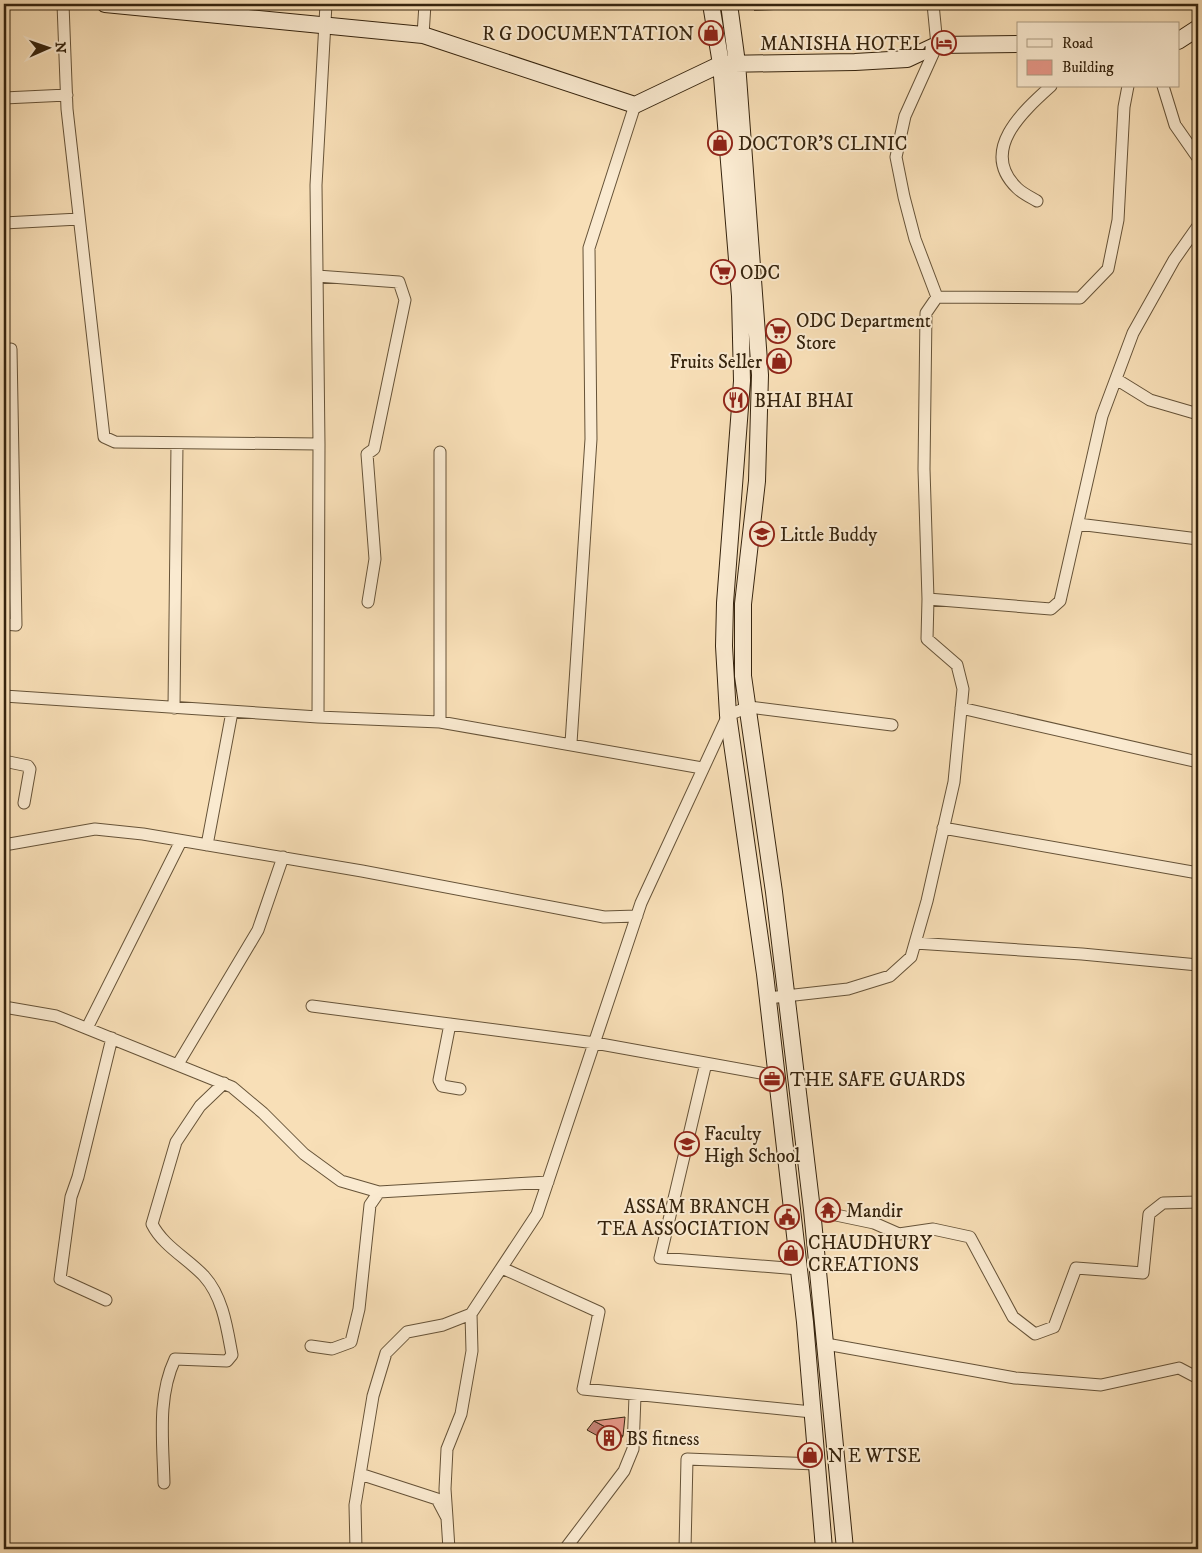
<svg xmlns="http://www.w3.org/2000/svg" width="1202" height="1553" font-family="'IM FELL DW Pica',serif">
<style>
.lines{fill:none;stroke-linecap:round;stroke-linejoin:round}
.street-casing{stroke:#665338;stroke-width:13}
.secondary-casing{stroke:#36240e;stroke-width:18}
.street{stroke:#faead0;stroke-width:11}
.secondary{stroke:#faead0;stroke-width:16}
.wall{fill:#c68275;stroke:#36240e}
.shaded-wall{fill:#a16a5f;stroke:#36240e}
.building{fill:#e69788;stroke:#36240e}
.labels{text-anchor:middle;stroke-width:4;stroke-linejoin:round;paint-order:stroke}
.poi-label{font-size:19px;fill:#36240e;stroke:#faead0;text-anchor:start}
</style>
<rect width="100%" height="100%" fill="#f8dfb7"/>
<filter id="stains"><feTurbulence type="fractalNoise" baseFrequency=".004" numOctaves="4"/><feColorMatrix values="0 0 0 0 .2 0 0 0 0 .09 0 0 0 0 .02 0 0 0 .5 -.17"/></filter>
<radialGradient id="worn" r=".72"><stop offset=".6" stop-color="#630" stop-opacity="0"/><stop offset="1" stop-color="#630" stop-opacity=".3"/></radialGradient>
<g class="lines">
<defs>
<path id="street" d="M 63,4 L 67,109 L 104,437 L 115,442 L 319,444
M 1197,4 L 1198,7
M 423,35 L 425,4
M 1163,86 L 1175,125 L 1198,158
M 4,98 L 67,95
M 1037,201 C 1030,197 1022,193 1017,188 C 979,151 1022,112 1051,86
M 4,223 L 79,219
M 317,276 L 399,282 L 405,300 L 374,449 L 367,454 L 375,559 L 368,602
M 937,297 L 1080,298 L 1108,269 L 1118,220 L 1124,107 L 1128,86
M 1116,379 L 1150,400 L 1198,414
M 440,452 L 440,722
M 1078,524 L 1198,539
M 928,599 L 924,469 L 926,313 L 937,297 L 915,239 L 904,197 L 896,157 L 905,116 L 937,45 L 933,4
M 4,624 L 16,625 L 11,349
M 4,696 L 318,717 L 440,722 L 702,768
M 174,708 L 177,444
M 961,708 L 1198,762
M 318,717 L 319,444 L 316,185 L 326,4
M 571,743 L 591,439 L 589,248 L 635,105
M 4,761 L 28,766 L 30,769 L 24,803
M 943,828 L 1198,873
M 4,845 L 95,829 L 143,834 L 362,871 L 604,917 L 637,916
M 207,845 L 232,712
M 915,943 L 1082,954 L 1198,965
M 768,998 L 848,989 L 890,976 L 911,957 L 927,901 L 954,782 L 963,689 L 957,665 L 927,639 L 928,599 L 1051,609 L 1060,601 L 1102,416 L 1133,333 L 1174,260 L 1198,226
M 312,1006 L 595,1043 L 777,1076
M 4,1007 L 56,1016 L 232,1087 L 263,1113 L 304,1154 L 341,1181 L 379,1192 L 548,1182
M 450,1024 L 439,1080 L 442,1086 L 460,1089
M 87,1028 L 181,841
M 706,1063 L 660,1258 L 799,1269
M 178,1064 L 258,930 L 283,857
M 812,1210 L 874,1223 L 899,1234 L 933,1229 L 970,1237 L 1013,1317 L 1035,1334 L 1054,1327 L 1076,1268 L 1143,1273 L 1149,1214 L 1163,1203 L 1198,1202
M 502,1268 L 599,1312 L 583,1389 L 812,1412
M 106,1300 L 60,1279 L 71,1197 L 78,1177 L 112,1038
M 826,1344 L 1015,1378 L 1101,1385 L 1179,1368 L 1198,1378
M 311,1346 L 332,1349 L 351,1342 L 359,1309 L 370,1205 L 379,1192
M 360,1474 L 437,1499 L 447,1518 L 449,1549
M 164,1483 C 163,1442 157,1397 175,1359 L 227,1361 L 232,1355 C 227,1328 223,1297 204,1276 C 187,1258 163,1246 152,1224 L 176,1142 L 200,1106 L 224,1083
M 447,1518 L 445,1489 L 447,1449 L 461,1414 L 472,1351 L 471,1314
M 356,1549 L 355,1505 L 373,1396 L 386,1353 L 407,1332 L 443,1325 L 471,1314 L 537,1214 L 641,903 L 728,715 L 749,707 L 892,725
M 565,1549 L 624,1471 L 633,1449 L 635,1396
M 685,1549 L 687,1459 L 817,1464"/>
<path id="secondary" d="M 105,4 L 423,35 L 635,105 L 721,64 L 855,62 L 907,59 L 937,45 L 1018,44
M 711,4 L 721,64 L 740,296 L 742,381 L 725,603 L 724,646 L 728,715 L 765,974 L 805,1322 L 824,1549
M 729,4 L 737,63 L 760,375 L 757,481 L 743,604 L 743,676 L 774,892 L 812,1210 L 845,1549
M 1178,41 L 1198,28"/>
</defs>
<!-- street casing -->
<use href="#street" class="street-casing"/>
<!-- secondary casing -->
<use href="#secondary" class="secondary-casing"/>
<!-- street -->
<use href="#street" class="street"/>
<!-- secondary -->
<use href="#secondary" class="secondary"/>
</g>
<!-- wall -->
<path class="wall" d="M 754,4 L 798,4 L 794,9 L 754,10 Z
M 594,1421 L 623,1436 L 616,1446 L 587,1430 Z"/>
<!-- shaded-wall -->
<path class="shaded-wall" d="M 758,4 L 798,4 L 794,9 L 754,10 Z"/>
<!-- building -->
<path class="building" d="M 625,1417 L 623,1436 L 594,1421 Z"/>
<!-- icons -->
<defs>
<symbol id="shop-ring" viewBox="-11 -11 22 22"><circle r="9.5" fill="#faead0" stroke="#8f2418" stroke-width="1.5"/><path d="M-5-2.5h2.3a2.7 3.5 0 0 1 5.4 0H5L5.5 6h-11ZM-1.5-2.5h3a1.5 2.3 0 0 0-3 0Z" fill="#8f2418"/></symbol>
<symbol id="hotel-ring" viewBox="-11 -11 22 22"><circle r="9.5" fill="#faead0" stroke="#8f2418" stroke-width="1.5"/><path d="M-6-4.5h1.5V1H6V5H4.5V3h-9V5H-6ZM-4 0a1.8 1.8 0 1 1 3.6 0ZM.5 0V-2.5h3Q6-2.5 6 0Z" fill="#8f2418"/></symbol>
<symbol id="supermarket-ring" viewBox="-11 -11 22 22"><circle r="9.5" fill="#faead0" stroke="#8f2418" stroke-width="1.5"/><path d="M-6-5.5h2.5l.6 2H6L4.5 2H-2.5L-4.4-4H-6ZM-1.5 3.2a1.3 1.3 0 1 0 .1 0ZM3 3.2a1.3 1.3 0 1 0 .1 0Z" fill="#8f2418"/></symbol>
<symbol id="restaurant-ring" viewBox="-11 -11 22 22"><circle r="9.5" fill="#faead0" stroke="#8f2418" stroke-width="1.5"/><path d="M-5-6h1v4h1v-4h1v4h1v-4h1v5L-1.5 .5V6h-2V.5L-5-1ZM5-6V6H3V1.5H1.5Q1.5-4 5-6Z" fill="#8f2418"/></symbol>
<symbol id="school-ring" viewBox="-11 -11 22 22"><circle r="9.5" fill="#faead0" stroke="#8f2418" stroke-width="1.5"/><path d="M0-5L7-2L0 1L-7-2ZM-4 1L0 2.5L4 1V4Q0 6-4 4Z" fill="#8f2418"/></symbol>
<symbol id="office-ring" viewBox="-11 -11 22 22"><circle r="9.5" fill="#faead0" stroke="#8f2418" stroke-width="1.5"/><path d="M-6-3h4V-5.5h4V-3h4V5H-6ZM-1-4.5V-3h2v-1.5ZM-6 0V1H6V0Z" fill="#8f2418"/></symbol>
<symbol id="temple-ring" viewBox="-11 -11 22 22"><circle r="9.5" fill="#faead0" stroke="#8f2418" stroke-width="1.5"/><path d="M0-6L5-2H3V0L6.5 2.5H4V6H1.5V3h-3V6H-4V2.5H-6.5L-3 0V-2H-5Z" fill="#8f2418"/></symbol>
<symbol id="civic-ring" viewBox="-11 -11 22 22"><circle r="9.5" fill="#faead0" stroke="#8f2418" stroke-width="1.5"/><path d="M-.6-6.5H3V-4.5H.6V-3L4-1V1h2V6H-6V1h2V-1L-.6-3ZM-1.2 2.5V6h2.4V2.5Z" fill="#8f2418"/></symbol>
<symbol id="building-ring" viewBox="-11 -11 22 22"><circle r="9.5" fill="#faead0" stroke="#8f2418" stroke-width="1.5"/><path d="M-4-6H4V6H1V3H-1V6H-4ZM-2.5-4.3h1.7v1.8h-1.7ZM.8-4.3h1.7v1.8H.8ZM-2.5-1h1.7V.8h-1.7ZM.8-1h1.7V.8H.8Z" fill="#8f2418"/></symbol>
</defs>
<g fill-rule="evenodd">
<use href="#shop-ring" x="697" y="19" width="28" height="28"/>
<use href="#hotel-ring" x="930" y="29" width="28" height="28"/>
<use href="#shop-ring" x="706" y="129" width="28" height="28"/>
<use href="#supermarket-ring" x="709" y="258" width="28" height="28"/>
<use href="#supermarket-ring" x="764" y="317" width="28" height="28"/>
<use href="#shop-ring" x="765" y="347" width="28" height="28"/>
<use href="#restaurant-ring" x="722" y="386" width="28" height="28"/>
<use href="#school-ring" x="748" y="520" width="28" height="28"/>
<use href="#office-ring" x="758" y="1065" width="28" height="28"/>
<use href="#school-ring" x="673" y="1130" width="28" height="28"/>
<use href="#temple-ring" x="814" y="1196" width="28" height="28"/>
<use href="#civic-ring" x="773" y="1203" width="28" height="28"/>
<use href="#shop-ring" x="777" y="1239" width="28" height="28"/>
<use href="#building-ring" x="595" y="1424" width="28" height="28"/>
<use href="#shop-ring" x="796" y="1441" width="28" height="28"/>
</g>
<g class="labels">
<!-- poi labels -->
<g class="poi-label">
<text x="694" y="40" text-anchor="end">R G DOCUMENTATION</text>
<text x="926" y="50" text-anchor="end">MANISHA HOTEL</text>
<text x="738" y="150">DOCTOR'S CLINIC</text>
<text x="740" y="279">ODC</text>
<text x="796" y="327">ODC Department<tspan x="796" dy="22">Store</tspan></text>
<text x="762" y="368" text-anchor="end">Fruits Seller</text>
<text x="754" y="407">BHAI BHAI</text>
<text x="780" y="541">Little Buddy</text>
<text x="790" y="1086">THE SAFE GUARDS</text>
<text x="704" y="1140">Faculty<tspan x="704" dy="22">High School</tspan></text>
<text x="770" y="1213" text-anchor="end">ASSAM BRANCH<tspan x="770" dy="22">TEA ASSOCIATION</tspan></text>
<text x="846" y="1217">Mandir</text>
<text x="808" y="1249">CHAUDHURY<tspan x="808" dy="22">CREATIONS</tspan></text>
<text x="626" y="1445">BS fitness</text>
<text x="828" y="1462">N E WTSE</text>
</g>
</g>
<!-- margin -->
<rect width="1202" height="1553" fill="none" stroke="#f8dfb7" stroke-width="20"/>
<rect x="5" y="5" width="1192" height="1543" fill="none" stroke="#36240e" stroke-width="2.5"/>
<rect x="10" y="10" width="1182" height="1533" fill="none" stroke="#36240e"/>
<!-- legend -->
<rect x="1017" y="22" width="162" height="65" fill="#faead0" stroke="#ac9b82"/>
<rect x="1027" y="39" width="25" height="8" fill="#faead0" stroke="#ac9b82"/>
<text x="1062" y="48" font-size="15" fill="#36240e">Road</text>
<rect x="1027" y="60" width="25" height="15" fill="#e69788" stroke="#ac9b82"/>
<text x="1062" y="72" font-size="15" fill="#36240e">Building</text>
<!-- north arrow -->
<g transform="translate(48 48) rotate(88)" stroke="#faead0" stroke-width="4" paint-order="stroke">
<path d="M0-4L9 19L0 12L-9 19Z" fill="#36240e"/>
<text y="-8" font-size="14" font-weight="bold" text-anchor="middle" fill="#36240e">N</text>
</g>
<rect width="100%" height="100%" filter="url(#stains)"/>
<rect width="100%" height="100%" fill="url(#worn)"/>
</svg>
